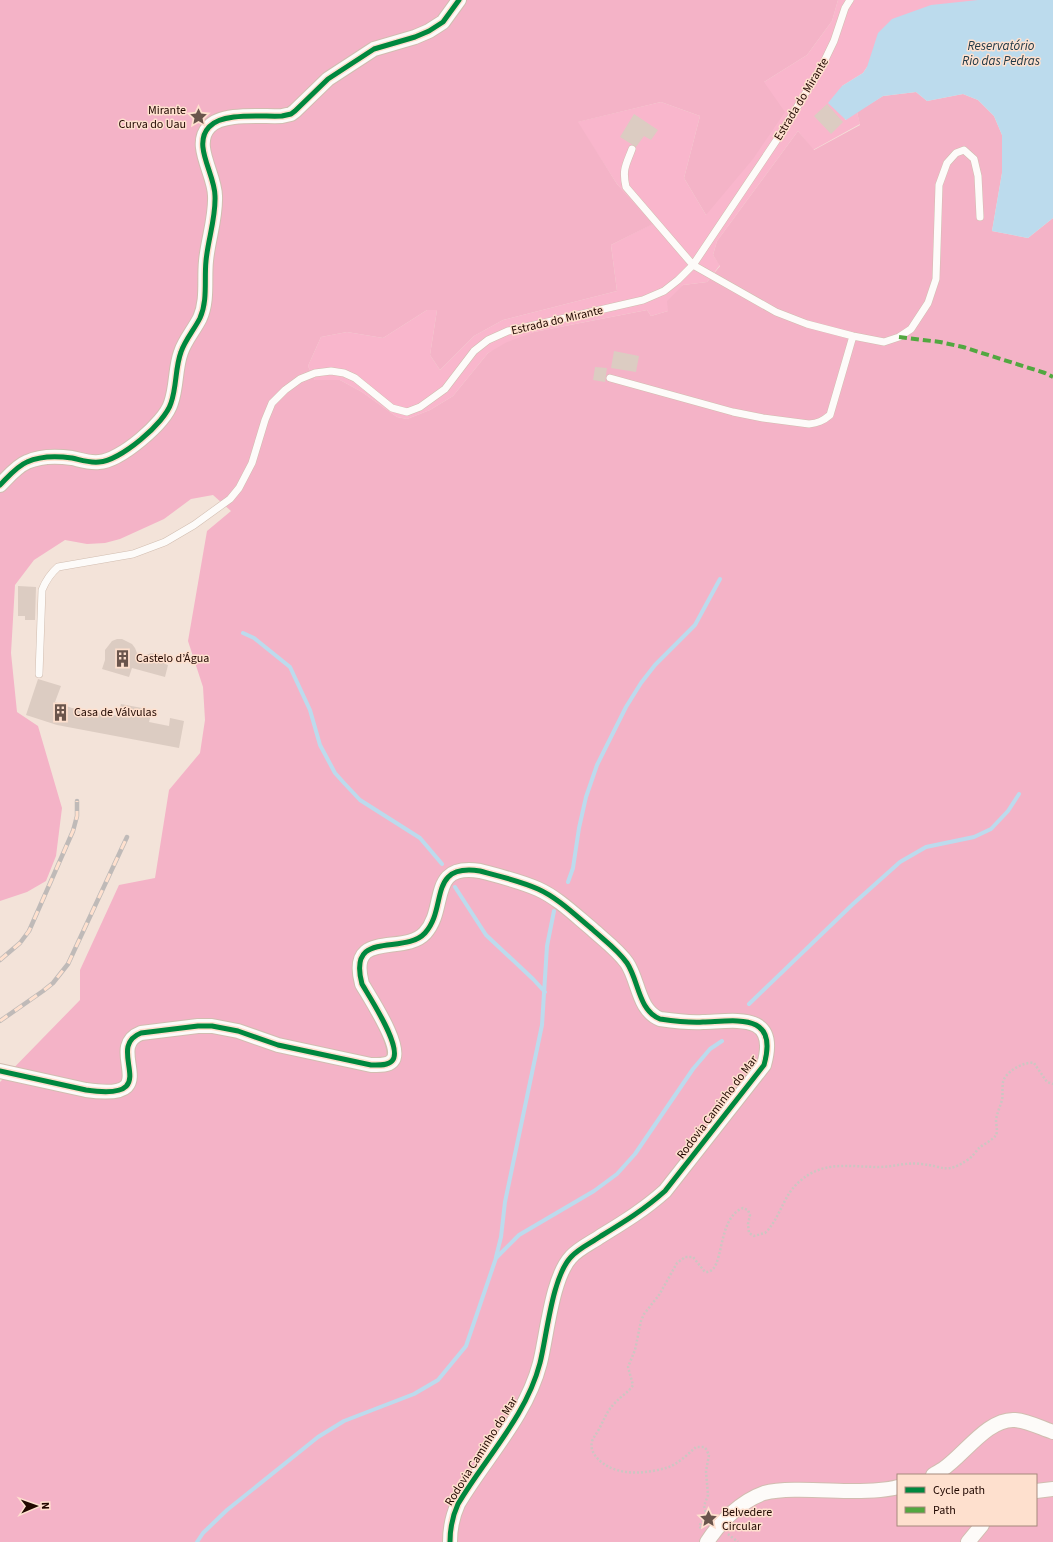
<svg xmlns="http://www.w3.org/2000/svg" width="1053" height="1542" font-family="'Source Sans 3',sans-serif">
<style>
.green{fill:#f9b6cc}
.forest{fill:#f4b3c7;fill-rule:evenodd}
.water{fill:#bcdbed}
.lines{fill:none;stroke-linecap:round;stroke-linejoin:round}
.stream{stroke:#bcdbed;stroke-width:4}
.building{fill:#dcccc2}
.lane-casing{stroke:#d1bdb0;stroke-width:8}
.street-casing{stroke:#d1bdb0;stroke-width:16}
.path{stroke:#ccc6c2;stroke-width:2.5;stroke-dasharray:2 2;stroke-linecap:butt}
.lane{stroke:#fdfbf9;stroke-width:7}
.street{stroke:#fdfbf9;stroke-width:14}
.rail-casing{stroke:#bfbab8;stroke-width:4.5}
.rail{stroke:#fee0ce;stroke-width:3;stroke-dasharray:9;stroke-linecap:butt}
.quiet{stroke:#52a740;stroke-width:4;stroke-dasharray:8 4;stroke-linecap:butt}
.cycleway-casing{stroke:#fee0ce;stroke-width:8}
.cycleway{stroke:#00873e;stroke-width:5}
.labels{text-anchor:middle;stroke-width:3;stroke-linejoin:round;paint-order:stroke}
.street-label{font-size:12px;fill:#210800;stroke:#fee0ce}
.poi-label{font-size:12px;fill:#210800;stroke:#fee0ce;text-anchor:start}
.water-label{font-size:13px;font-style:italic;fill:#213a48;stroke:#fee0ce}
</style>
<rect width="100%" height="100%" fill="#f3e3d9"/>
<!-- green -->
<path class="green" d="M 838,0 L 978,0 L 867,67 L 863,73 L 842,86 L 845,120 L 857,112 L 860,124 L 813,150 L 798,131 L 717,241 L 713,255 L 720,265 L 707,282 L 683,285 L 668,311 L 651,316 L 647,310 L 534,332 L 488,353 L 453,396 L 430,410 L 407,419 L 397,417 L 362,392 L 340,380 L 315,380 L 308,366 L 321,337 L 347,332 L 383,338 L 427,310 L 437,310 L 430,355 L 440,370 L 474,336 L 503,320 L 617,291 L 611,245 L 652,224 L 617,184 L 577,122 L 661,102 L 700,116 L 684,178 L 706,215 L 764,82 L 807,55 L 832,21 Z"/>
<!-- forest -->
<path class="forest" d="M 0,0 L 838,0 L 832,21 L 807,55 L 764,82 L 785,112 L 753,159 L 706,215 L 684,178 L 700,116 L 661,102 L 578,122 L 617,184 L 653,224 L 611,245 L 617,291 L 503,320 L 474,336 L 440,370 L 430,355 L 437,310 L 427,310 L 383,338 L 347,332 L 321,337 L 308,366 L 315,380 L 340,380 L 362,392 L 397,417 L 407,419 L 430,410 L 453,396 L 488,353 L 507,342 L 534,332 L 647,310 L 651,316 L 668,311 L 667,301 L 683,285 L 707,282 L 720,266 L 713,255 L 717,241 L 798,131 L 814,150 L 860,125 L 857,112 L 883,96 L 916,92 L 927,101 L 963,94 L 978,100 L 994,116 L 1002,135 L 1002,173 L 992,231 L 1028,238 L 1053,218 L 1053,1542 L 0,1542 L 0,1082 L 80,1000 L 80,970 L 119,885 L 155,878 L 169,790 L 200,753 L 205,720 L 203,687 L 188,641 L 207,531 L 231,511 L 213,495 L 191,499 L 164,519 L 120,539 L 105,543 L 87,544 L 65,540 L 34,560 L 15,585 L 11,653 L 17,712 L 38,726 L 62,808 L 56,856 L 46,881 L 27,892 L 0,901 ZM 898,1475 L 1036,1475 L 1036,1525 L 898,1525 Z"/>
<!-- water -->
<path class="water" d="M 978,0 L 1053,0 L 1053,218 L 1028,238 L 992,231 L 1002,173 L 1002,135 L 994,116 L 978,100 L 963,94 L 927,101 L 916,92 L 883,96 L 846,120 L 828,103 L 842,86 L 863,73 L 867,67 L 878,33 L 892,19 L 931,5 Z"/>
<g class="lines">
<!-- stream -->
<path class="stream" d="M 243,633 L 254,638 L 290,667 L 310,710 L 320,745 L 335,773 L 344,783 L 360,800 L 420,838 L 442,864
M 568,882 L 573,868 L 579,828 L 586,797 L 597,765 L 626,707 L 641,683 L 655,665 L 695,625 L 720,579
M 455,887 L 486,935 L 533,979 L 545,992
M 749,1004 L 853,904 L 900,862 L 926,847 L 974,837 L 991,829 L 1008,811 L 1019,794
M 496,1257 L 501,1237 L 505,1202 L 542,1025 L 547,946 L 554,911
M 197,1542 L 203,1533 L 227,1510 L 318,1437 L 344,1421 L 414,1394 L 438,1380 L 466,1346 L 496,1258 L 519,1235 L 594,1191 L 617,1174 L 635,1154 L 693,1069 L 710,1049 L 722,1041"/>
</g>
<!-- building -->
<path class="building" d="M 827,104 L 843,122 L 831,134 L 814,116 Z
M 634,114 L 658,130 L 651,140 L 644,136 L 636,147 L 620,137 Z
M 614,351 L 639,356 L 636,372 L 611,368 Z
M 595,367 L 607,368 L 605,382 L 593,380 Z
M 18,586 L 36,587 L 35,620 L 25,620 L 25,616 L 18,616 Z
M 117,639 L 122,639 L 132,644 L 135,648 L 139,658 L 151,653 L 159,654 L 165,664 L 168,665 L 165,677 L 132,668 L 129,677 L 102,669 L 105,660 L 105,650 L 112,641 Z
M 38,679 L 61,686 L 55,702 L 72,708 L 118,716 L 121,704 L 152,710 L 149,722 L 169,726 L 170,718 L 184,721 L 179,748 L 57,725 L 26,715 Z"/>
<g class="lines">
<defs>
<path id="lane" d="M 632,149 C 626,165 622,169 626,187 L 693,265 L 776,312 L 807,324 L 853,336 L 884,342 L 899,337 L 911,329 L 928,303 L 936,279 L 939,185 L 947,163 L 956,153 L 964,150 L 974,159 L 978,176 L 980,217
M 610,378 L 733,412 L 763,418 L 809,424 C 818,423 823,421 830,415 L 853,336
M 39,674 L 42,590 C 46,580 50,574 58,567 L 133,554 L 165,542 L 194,525 L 230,499 L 239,488 L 252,463 L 265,420 L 272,403 L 285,390 L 300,379 L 315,373 L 331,371 L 344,373 L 355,378 L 392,408 L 407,412 L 420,407 L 445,389 L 474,351 L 488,340 L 508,331 L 643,300 L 664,291 L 678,280 L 693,265 L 778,138 L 821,68 L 834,41 L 845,8 L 850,0"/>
<path id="street" d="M 0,485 C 8,477 17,466 27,462 C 40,456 58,456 72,458 C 81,460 89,463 99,462 C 120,461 165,423 171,403 C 177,386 175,368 181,352 C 185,340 194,330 200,318 C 208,300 204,280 206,261 C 208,239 216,218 215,196 C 215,174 192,145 209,127 C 222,112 263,117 282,116 L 291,114 L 295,111 L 328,79 L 374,49 L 415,37 L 429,31 L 443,22 L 459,0
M 0,1071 L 86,1090 C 168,1102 102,1048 141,1033 L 198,1026 L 212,1026 L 238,1031 L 278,1045 L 371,1065 C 378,1065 387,1066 392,1061 C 404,1049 370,998 362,984 C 347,928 404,956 425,933 C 448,908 427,863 480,871 C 499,876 520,881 538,889 C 558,898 575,915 592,929 C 604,940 618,950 627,963 C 639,981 638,1010 660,1019 C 674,1021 688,1023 703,1022 C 737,1021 779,1012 764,1065 L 665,1191 C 645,1209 624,1222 601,1236 C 591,1243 579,1248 571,1257 C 552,1277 547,1335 540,1363 C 526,1417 485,1458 458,1504 C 452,1517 450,1528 450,1542
M 933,1475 C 936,1473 940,1471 943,1469 C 964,1455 988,1418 1015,1420 C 1028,1421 1041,1428 1053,1432
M 1036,1491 L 1053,1489
M 707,1542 C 720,1522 741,1501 764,1493 C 786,1487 828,1491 853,1491 C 867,1491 884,1491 898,1487
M 968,1542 L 982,1525"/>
</defs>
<!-- lane casing -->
<use href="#lane" class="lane-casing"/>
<!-- street casing -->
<use href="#street" class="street-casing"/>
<!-- path -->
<path class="path" d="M 701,1528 L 699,1526 L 707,1516 L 704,1506 L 708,1495 L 706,1471 L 709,1455 L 706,1449 L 704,1447 L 696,1447 C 688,1454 679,1463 669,1467 C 647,1474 617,1477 599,1460 C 594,1455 590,1449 592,1441 C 594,1437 596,1434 598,1431 C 604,1420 607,1410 616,1402 C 621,1396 629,1392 633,1385 L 628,1367 L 635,1350 L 641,1321 L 644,1314 L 659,1295 L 677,1263 L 685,1257 L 693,1257 L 705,1272 C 726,1274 715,1219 743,1208 L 748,1210 L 750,1215 L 748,1224 L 749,1233 L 754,1236 L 765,1233 C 780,1219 783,1195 800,1181 C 824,1160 851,1167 878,1167 C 893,1167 907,1162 921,1164 C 945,1166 945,1175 969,1159 C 973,1156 976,1151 979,1148 C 984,1144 993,1140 996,1135 C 998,1131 996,1125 996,1120 C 997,1113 1000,1107 1002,1100 C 1003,1094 1002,1088 1003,1082 C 1005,1072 1024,1061 1034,1063 L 1047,1082 L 1053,1084
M 728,1534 L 738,1542"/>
<!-- lane -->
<use href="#lane" class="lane"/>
<!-- street -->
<use href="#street" class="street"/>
<defs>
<path id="rail" d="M 0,960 L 20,943 L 29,931 L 73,831 L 77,816 L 77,801
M 0,1021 L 43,991 L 53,983 L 68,964 L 127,837"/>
</defs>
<!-- rail casing -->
<use href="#rail" class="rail-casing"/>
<!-- rail -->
<use href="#rail" class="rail"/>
<!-- quiet -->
<path class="quiet" d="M 899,337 L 940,342 L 963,347 L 1045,373 L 1053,377"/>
<defs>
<path id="cycleway" d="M 0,485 C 8,477 17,466 27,462 C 40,456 58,456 72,458 C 81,460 89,463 99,462 C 120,461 165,423 171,403 C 177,386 175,368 181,352 C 185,340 194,330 200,318 C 208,300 204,280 206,261 C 208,239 216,218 215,196 C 215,174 192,145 209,127 C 222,112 263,117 282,116 L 291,114 L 295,111 L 328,79 L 374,49 L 415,37 L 429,31 L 443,22 L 459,0
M 0,1071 L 86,1090 C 168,1102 102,1048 141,1033 L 198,1026 L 212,1026 L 238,1031 L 278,1045 L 371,1065 C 378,1065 387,1066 392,1061 C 404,1049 370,998 362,984 C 347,928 404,956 425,933 C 448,908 427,863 480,871 C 499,876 520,881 538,889 C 558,898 575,915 592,929 C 604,940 618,950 627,963 C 639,981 638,1010 660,1019 C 674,1021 688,1023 703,1022 C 737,1021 779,1012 764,1065 L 665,1191 C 645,1209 624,1222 601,1236 C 591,1243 579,1248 571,1257 C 552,1277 547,1335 540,1363 C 526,1417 485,1458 458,1504 C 452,1517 450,1528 450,1542"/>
</defs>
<!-- cycleway casing -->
<use href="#cycleway" class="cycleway-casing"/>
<!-- cycleway -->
<use href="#cycleway" class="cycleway"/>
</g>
<!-- icons -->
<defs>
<symbol id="sight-bare" viewBox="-9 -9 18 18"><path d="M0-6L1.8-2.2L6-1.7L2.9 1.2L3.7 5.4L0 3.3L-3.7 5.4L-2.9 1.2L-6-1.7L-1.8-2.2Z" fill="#6a554c" stroke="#fee0ce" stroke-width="2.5" paint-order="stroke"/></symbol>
<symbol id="building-bare" viewBox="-9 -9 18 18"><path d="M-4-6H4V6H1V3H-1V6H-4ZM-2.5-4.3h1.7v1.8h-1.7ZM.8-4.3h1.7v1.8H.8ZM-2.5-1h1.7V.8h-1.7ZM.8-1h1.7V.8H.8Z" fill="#6a554c" stroke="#fee0ce" stroke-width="2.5" paint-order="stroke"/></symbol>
</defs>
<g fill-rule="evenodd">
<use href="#sight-bare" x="186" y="104" width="25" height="25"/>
<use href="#building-bare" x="110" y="646" width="25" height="25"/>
<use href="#building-bare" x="48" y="700" width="25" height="25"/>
<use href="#sight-bare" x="696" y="1506" width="25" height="25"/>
</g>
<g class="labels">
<!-- street labels -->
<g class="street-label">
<text transform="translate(801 99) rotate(-59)" y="4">Estrada do Mirante</text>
<text transform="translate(557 320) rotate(-13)" y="4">Estrada do Mirante</text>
<text transform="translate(717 1107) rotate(-53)" y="4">Rodovia Caminho do Mar</text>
<text transform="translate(481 1451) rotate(-58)" y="4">Rodovia Caminho do Mar</text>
</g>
<!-- poi labels -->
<g class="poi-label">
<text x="186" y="114" text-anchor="end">Mirante<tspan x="186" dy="14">Curva do Uau</tspan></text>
<text x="136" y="662">Castelo d’Água</text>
<text x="74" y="716">Casa de Válvulas</text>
<text x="722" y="1516">Belvedere<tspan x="722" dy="14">Circular</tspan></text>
</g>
<!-- water labels -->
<g class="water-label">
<text x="1001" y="50">Reservatório<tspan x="1001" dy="15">Rio das Pedras</tspan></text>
</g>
</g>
<!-- legend -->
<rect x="897" y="1474" width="140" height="52" fill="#fee0ce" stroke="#a68a7c"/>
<rect x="905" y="1487" width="20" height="6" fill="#00873e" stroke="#a68a7c"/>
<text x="933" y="1494" font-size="12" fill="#210800">Cycle path</text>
<rect x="905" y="1507" width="20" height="6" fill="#52a740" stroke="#a68a7c"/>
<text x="933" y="1514" font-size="12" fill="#210800">Path</text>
<!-- north arrow -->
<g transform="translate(36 1506) rotate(88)" stroke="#fee0ce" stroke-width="3" paint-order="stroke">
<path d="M0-3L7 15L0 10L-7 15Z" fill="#210800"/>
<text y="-6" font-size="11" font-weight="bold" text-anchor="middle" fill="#210800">N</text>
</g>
</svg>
